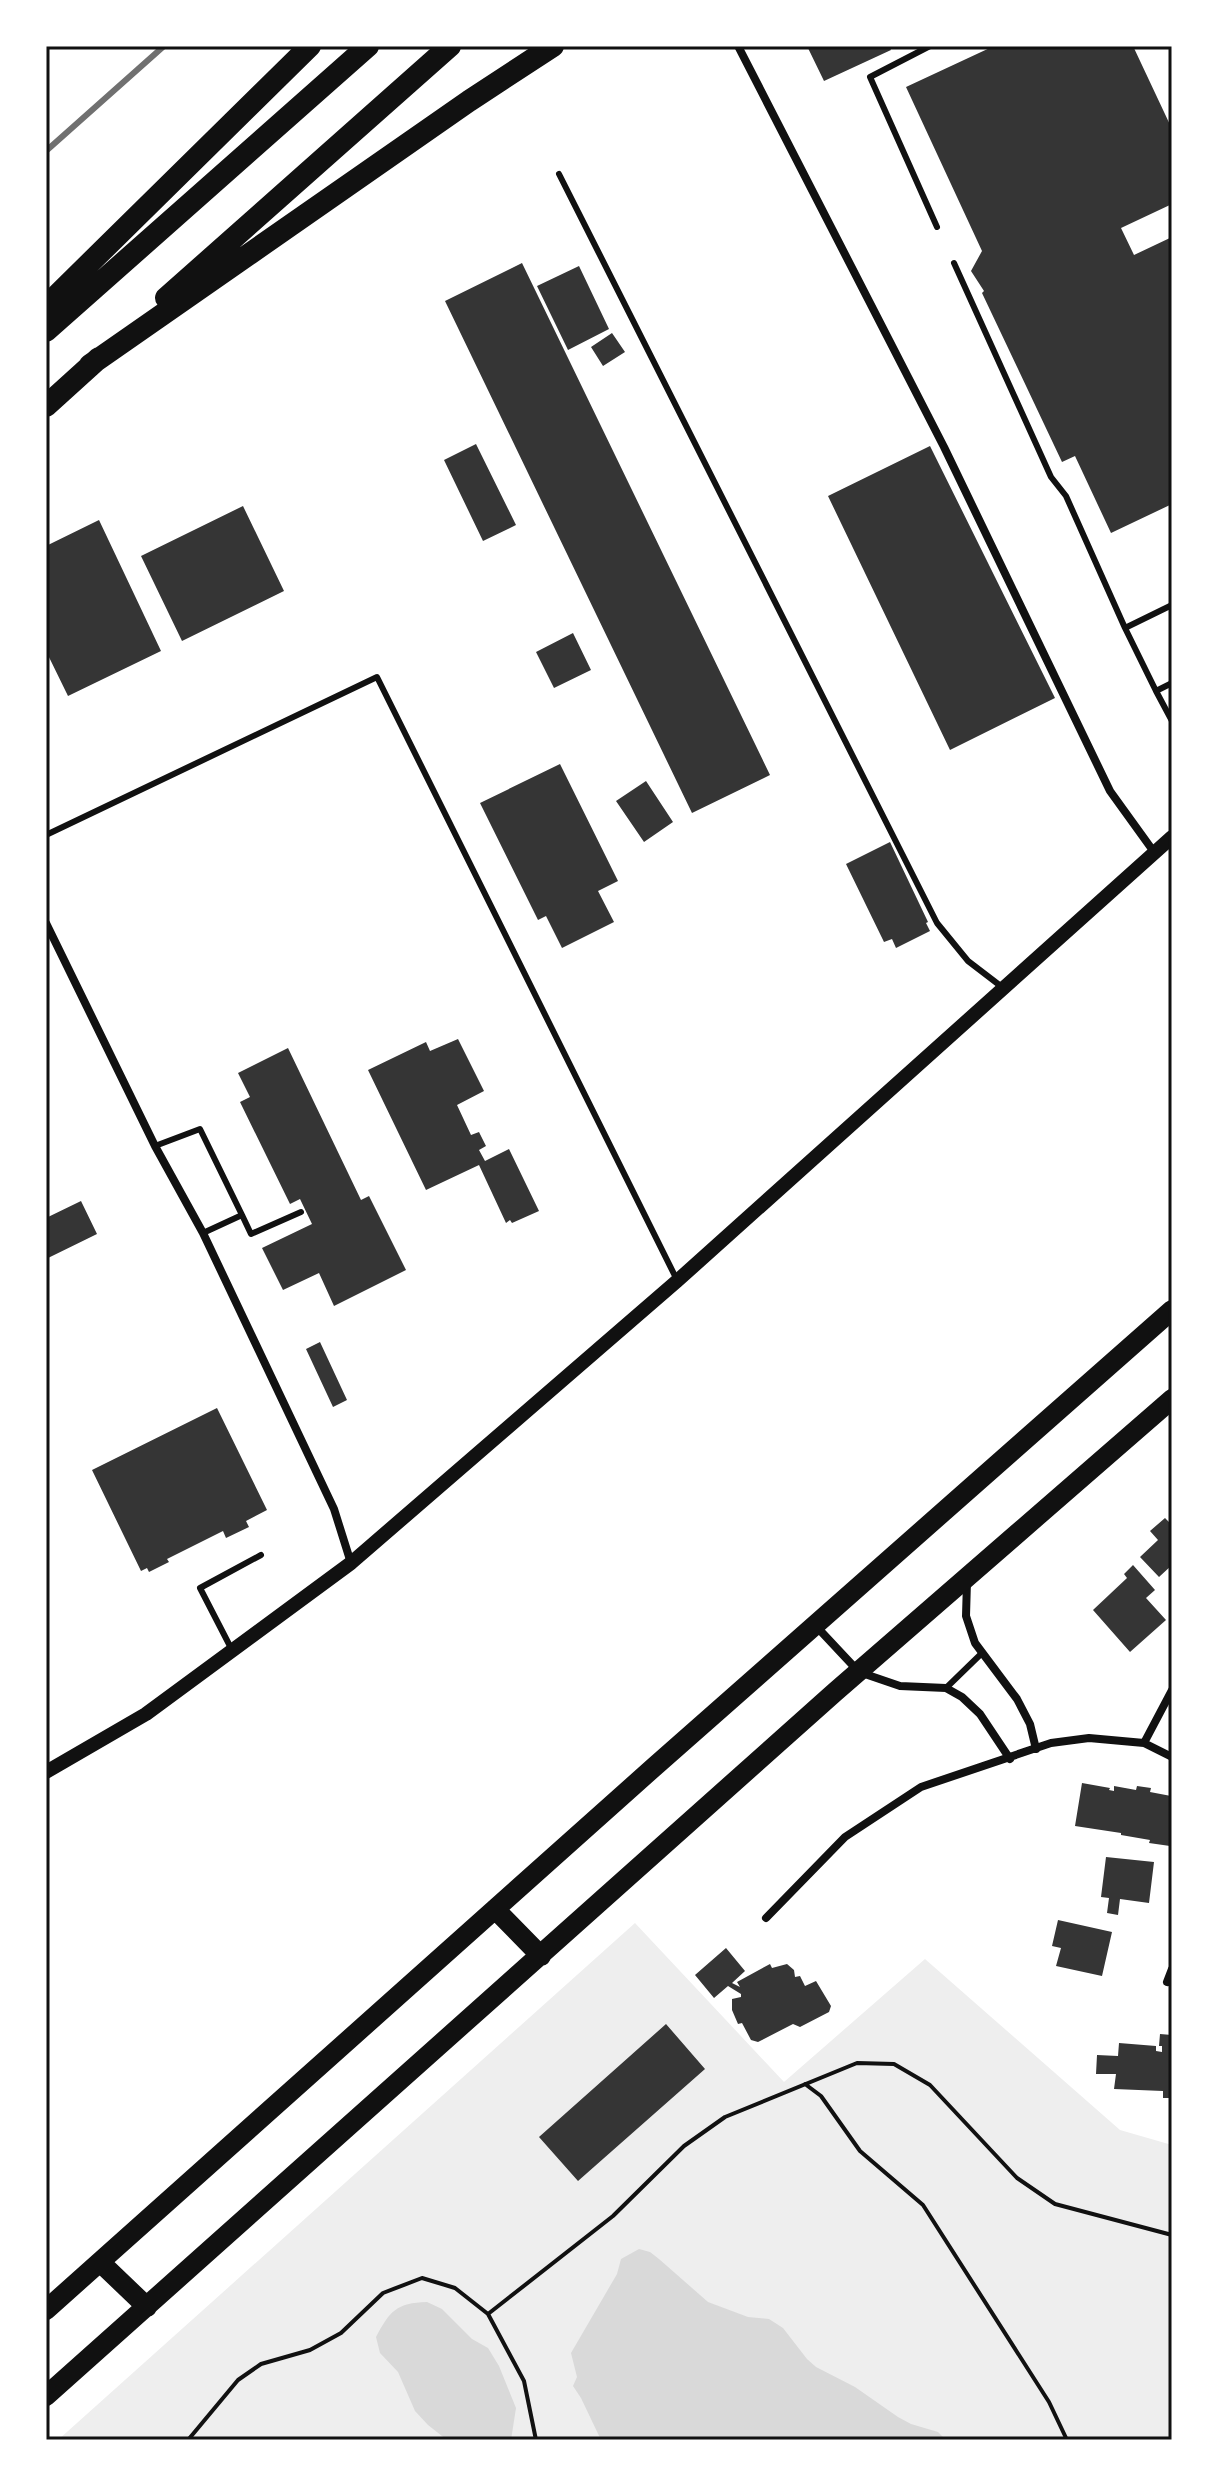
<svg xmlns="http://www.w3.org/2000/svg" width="1218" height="2486" font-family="Bitter,serif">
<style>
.green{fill:#eee}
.water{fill:#d9d9d9}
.building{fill:#353535}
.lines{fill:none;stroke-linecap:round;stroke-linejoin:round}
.path{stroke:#111;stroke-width:4}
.service{stroke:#111;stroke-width:6}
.minor{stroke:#111;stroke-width:8}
.tertiary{stroke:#111;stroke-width:14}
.trunk{stroke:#111;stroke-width:20}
.motorway{stroke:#111;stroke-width:22}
.rail{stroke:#707070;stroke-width:6}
.neatline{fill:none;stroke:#111;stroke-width:3}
</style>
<rect width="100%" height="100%" fill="#fff"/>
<!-- green -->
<path class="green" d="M 635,1923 L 784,2082 L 925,1959 L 1120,2130 L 1172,2145 L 1172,2440 L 58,2440 Z"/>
<!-- water -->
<path class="water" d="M 639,2249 L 650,2252 L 659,2259 L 708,2302 L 748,2317 L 769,2319 L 783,2328 L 807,2359 L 816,2367 L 855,2387 L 898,2417 L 911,2424 L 938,2432 L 946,2440 L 601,2440 L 581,2398 L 573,2386 L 577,2377 L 571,2353 L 617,2274 L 621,2259 Z
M 427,2302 L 442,2309 L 472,2339 L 488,2348 L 499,2366 L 516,2408 L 511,2440 L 447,2440 L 428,2425 L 415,2411 L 398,2372 L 380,2353 L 376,2337 C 390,2311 396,2303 427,2302 Z"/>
<!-- building -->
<path class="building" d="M 807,46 L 889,46 L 891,50 L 824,81 Z
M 994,46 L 1133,46 L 1172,129 L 1172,204 L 1121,228 L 1134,255 L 1172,237 L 1172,504 L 1111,533 L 1075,456 L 1062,462 L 982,293 L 984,291 L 971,271 L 982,251 L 906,87 Z
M 522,263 L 770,775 L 692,813 L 445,301 Z
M 579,266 L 609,329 L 568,350 L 537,286 Z
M 612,333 L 625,352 L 603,366 L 591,347 Z
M 476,444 L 516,525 L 483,541 L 444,460 Z
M 930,446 L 1055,698 L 950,750 L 828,496 Z
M 243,506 L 284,591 L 182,641 L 141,556 Z
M 99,520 L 161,651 L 68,696 L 46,651 L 46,546 Z
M 573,633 L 591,670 L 554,688 L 536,652 Z
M 560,764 L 618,881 L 598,891 L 614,922 L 562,948 L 546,916 L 538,920 L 480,803 Z
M 646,781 L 673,822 L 644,842 L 616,801 Z
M 890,842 L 928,922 L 926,923 L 930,931 L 896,948 L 892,939 L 884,942 L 846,864 Z
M 458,1039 L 484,1091 L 457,1105 L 471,1135 L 479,1132 L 486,1146 L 479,1150 L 485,1161 L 509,1149 L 539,1211 L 512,1223 L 510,1220 L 506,1223 L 479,1165 L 426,1190 L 368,1070 L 426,1042 L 430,1051 Z
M 288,1048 L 361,1200 L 369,1196 L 406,1270 L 334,1306 L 319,1273 L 283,1290 L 262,1248 L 312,1224 L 300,1199 L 290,1204 L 240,1102 L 250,1097 L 238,1073 Z
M 81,1201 L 97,1234 L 46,1259 L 46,1218 Z
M 320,1342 L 347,1400 L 333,1407 L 306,1349 Z
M 217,1408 L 267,1510 L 246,1521 L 249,1527 L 226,1538 L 223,1531 L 167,1559 L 169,1562 L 149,1572 L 147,1568 L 141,1571 L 92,1470 Z
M 1165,1518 L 1170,1523 L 1172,1521 L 1172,1565 L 1159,1577 L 1140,1557 L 1158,1540 L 1150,1531 Z
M 1133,1565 L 1155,1590 L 1146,1598 L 1166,1620 L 1130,1652 L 1093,1610 L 1127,1578 L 1124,1574 Z
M 1082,1783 L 1110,1788 L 1109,1790 L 1114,1791 L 1114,1786 L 1136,1790 L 1137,1786 L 1151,1788 L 1150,1792 L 1171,1796 L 1172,1832 L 1170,1846 L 1149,1843 L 1150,1840 L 1121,1835 L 1121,1833 L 1075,1826 Z
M 1106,1857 L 1154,1862 L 1149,1903 L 1120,1899 L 1118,1915 L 1107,1913 L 1109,1898 L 1101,1897 Z
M 1058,1920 L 1112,1932 L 1102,1976 L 1056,1966 L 1061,1948 L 1052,1946 Z
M 726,1948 L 745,1971 L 732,1983 L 740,1987 L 737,1982 L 770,1964 L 772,1968 L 787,1964 L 794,1970 L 795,1977 L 800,1976 L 805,1986 L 816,1981 L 831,2006 L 829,2012 L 800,2027 L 793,2024 L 758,2042 L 751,2040 L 742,2023 L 738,2024 L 732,2010 L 732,1999 L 741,1997 L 741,1994 L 728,1986 L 714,1998 L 695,1975 Z
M 666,2024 L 705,2069 L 578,2181 L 539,2137 Z
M 1160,2034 L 1172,2035 L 1172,2098 L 1163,2098 L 1163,2091 L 1114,2089 L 1116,2074 L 1096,2074 L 1097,2055 L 1118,2056 L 1119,2043 L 1156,2046 L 1156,2051 L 1162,2052 L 1162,2046 L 1159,2046 Z"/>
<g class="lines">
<!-- path -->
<path class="path" d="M 805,2084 L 821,2096 L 860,2151 L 923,2205 L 1049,2402 L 1067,2440
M 188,2440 L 238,2380 L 261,2364 L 310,2350 L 341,2333 L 383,2293 L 422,2278 L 455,2288 L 488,2314
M 536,2440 L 524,2381 L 488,2314 L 613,2216 L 684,2146 L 725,2117 L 857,2063 L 894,2064 L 930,2085 L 1017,2178 L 1055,2204 L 1172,2235"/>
<!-- service -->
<path class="service" d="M 930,46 L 870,77 L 937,227
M 559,174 L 937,923 L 968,961 L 1002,987
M 954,263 L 1051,477 L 1066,496 L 1125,628
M 1172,605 L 1125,628 L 1156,691 L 1172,683
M 1156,691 L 1172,721
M 46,835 L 377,677 L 677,1280
M 155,1146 L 200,1129 L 242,1215 L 203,1233
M 242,1215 L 251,1234 L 301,1212
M 232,1650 L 200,1588 L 261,1555
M 946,1688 L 982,1653"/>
<!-- minor -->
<path class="minor" d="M 738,46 L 944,447 L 1110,791 L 1154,852
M 46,923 L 155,1146 L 203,1233 L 334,1509 L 351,1563
M 967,1581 L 966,1616 L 975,1643 L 1017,1699 L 1030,1724 L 1036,1749
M 815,1625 L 859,1672 L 900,1686 L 946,1688 L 962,1697 L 980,1714 L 1010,1759
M 1144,1743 L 1172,1690
M 766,1918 L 845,1837 L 921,1787 L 1051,1743 L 1089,1738 L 1144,1743 L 1172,1757
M 1167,1982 L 1172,1969"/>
<!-- tertiary -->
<path class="tertiary" d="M 46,1772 L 146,1714 L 351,1563 L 677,1281 L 1172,837"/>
<!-- trunk -->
<path class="trunk" d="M 495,1909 L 541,1956
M 100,2262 L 147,2307
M 46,2310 L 653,1768 L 1172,1310
M 46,2396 L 835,1692 L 1172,1399"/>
<!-- motorway -->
<path class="motorway" d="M 166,298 L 450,46
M 46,306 L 310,46
M 46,331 L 368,46
M 90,365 L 469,101 L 553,46
M 46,406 L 99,358"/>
<!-- rail -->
<path class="rail" d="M 46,151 L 164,46"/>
</g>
<!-- border -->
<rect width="1218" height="2486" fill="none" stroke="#ffffff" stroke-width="96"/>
<rect x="48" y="48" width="1122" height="2390" class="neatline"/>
</svg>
